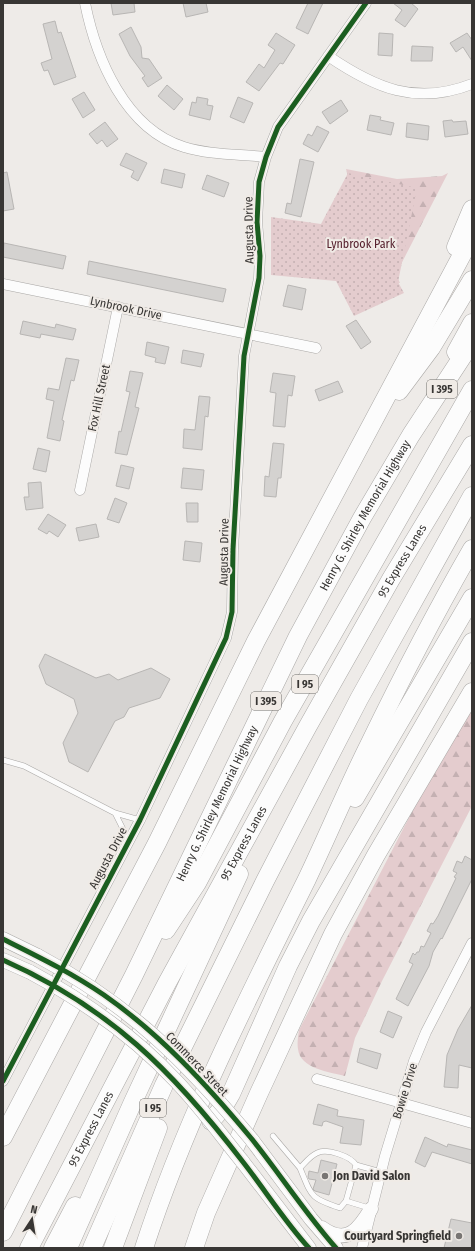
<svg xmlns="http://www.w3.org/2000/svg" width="475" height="1251" font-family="'Fira Sans Condensed',sans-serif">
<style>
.forest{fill:url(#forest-firs)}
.park{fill:url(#park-dots)}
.building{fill:#d4d2d0;stroke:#b8b6b4}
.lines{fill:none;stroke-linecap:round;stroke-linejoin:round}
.service-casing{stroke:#aaa8a6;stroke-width:6}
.minor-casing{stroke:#aaa8a6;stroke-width:11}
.secondary-casing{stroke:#aaa8a6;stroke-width:15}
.motorway-casing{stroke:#aaa8a6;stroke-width:19}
.service{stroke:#fcfcfc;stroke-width:5}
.minor{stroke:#fcfcfc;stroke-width:10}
.secondary{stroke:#fcfcfc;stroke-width:14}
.motorway{stroke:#fcfcfc;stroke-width:18}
.secondary-bridge-casing{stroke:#aaa8a6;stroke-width:15;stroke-linecap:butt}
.secondary-bridge{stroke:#fcfcfc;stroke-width:14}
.cycleway-casing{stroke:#f0ebe6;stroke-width:8}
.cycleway{stroke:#1b5e20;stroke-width:5}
.poi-dot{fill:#787573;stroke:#f0ebe6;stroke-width:1.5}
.labels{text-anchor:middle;stroke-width:4;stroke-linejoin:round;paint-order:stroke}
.shield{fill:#f0ebe6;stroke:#6f6c69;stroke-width:1}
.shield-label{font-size:11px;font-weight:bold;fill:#383634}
.street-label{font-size:12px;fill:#383634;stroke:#f0ebe6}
.park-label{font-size:12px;fill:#56202d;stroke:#f0ebe6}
.poi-label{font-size:12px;font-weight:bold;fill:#383634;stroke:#f0ebe6;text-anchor:start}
</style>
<defs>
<pattern id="forest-firs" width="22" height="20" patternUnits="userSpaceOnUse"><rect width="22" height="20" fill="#e4ccce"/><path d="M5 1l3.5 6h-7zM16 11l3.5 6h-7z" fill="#c4b0b2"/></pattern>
<pattern id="park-dots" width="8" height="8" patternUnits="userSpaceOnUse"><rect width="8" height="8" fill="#e4ccce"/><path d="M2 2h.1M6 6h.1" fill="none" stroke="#c4b0b2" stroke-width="1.8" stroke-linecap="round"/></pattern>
</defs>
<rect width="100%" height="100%" fill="#eeebe8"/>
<!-- forest -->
<path class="forest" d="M 346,169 L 397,179 L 442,176 L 448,173 L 396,274 L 400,283 L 353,279 L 355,204 Z
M 472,708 L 472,806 L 382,981 L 355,1038 L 345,1076 C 330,1072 300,1069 298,1049 C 297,1044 298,1036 299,1030 L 428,781 Z"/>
<!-- park -->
<path class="park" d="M 348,173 L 417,188 L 398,282 L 404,293 L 354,316 L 336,281 L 271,275 L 271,217 L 321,224 Z"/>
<!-- building -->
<path class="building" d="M 111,3 L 134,3 L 135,12 L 113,15 Z
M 183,3 L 206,3 L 208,12 L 186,17 Z
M 308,3 L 323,3 L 308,34 L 296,28 Z
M 393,3 L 411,3 L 418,9 L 405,27 L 395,20 L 402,10 Z
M 55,21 L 58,33 L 61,32 L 76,77 L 54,85 L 48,70 L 44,71 L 41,63 L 52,59 L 43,24 Z
M 131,27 L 141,47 L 142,58 L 149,59 L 162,78 L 148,87 L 142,78 L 145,76 L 130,56 L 119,34 Z
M 276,33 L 295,45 L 283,64 L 280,63 L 259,91 L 246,82 L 259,64 L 264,68 L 275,50 L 268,45 Z
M 379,33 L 393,34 L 392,56 L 378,55 Z
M 467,33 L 472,40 L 472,61 L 463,47 L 456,52 L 450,43 Z
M 412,46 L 433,47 L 432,61 L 411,61 Z
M 167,85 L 183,99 L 174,110 L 158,96 Z
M 84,92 L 95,110 L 83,118 L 72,99 Z
M 197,97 L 208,99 L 207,105 L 213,106 L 210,120 L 189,115 L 192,102 L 196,103 Z
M 238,97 L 253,103 L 244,123 L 230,117 Z
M 341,100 L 348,111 L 330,124 L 322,112 Z
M 370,115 L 381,117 L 380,120 L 394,123 L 391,135 L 367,130 Z
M 452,120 L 453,122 L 466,121 L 468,134 L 445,137 L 443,121 Z
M 105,122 L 118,139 L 107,147 L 102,140 L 97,144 L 89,134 Z
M 407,123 L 429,126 L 428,140 L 406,137 Z
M 317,126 L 329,132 L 318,152 L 303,144 L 308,134 L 312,136 Z
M 126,153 L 147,163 L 138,181 L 131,177 L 134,171 L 120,165 Z
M 300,159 L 314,162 L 301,217 L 285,213 L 287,203 L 291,204 Z
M 164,169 L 185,174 L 182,188 L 161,183 Z
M 7,172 L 14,209 L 3,211 L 3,173 Z
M 207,175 L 229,183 L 224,197 L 202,189 Z
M 4,243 L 66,256 L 63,269 L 3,257 Z
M 89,261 L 226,289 L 223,302 L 87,274 Z
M 288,285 L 306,289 L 302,310 L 283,306 Z
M 356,320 L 371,342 L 361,349 L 346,326 Z
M 23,321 L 55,328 L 56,324 L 76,329 L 73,340 L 41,334 L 40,338 L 20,334 Z
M 147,342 L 169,347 L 165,364 L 155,362 L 156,358 L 145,355 Z
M 183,350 L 204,354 L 201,367 L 181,363 Z
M 66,358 L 79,360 L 74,381 L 71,380 L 62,420 L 64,421 L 60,441 L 47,438 L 54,401 L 46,399 L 48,388 L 59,390 Z
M 130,371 L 143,373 L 135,407 L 139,408 L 127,455 L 115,453 L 119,431 L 121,432 L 130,392 L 126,391 Z
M 273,373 L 295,376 L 292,396 L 288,395 L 285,427 L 273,426 L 276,393 L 270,392 Z
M 338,381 L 343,392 L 319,401 L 315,390 Z
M 199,396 L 210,397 L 208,417 L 205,416 L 202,450 L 183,448 L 184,429 L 195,430 Z
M 273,443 L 284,444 L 281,478 L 278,478 L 276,497 L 264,496 L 265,476 L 269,477 Z
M 38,448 L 50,451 L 46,472 L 33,469 Z
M 121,465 L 134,468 L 129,489 L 116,486 Z
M 183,468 L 204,470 L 202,490 L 181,488 Z
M 41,482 L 43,508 L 26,510 L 24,497 L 29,497 L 28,483 Z
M 115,498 L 127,503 L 119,523 L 107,519 Z
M 186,503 L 198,503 L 198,522 L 187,522 Z
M 48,514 L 66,525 L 58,537 L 49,531 L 47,534 L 38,529 Z
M 96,524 L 99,537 L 79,541 L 76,528 Z
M 185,541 L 202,543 L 200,562 L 183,560 Z
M 45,654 L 96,678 L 109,674 L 118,680 L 151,668 L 170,679 L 160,698 L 129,708 L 124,717 L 115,721 L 88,772 L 69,762 L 63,743 L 78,713 L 74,699 L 46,684 L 39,666 Z
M 465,856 L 472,860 L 472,879 L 442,939 L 441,938 L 433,952 L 429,966 L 408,1006 L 396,999 L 413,964 L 409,962 L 413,953 L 415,955 L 417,952 L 419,952 L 421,946 L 424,947 L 431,933 L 427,931 L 431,923 L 433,924 L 438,916 L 456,878 L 454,877 L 457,873 L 453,871 L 457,861 L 462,863 Z
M 472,1005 L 472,1068 L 459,1065 L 458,1088 L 444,1087 L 447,1055 L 458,1029 Z
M 388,1011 L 402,1017 L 393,1038 L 380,1032 Z
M 360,1048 L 381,1054 L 377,1069 L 357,1062 Z
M 318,1104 L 338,1110 L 337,1116 L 364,1120 L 361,1145 L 340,1143 L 343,1127 L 326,1121 L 323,1122 L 322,1126 L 313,1124 Z
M 425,1137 L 447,1147 L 448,1144 L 472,1150 L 472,1164 L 432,1152 L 425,1167 L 415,1162 Z
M 321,1160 L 337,1164 L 329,1195 L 315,1191 L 313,1189 L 316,1180 L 309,1179 L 308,1177 L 309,1171 L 318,1173 Z
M 451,1219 L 472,1223 L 472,1248 L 444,1248 Z"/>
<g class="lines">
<defs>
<path id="service" d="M 3,760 L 24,766 L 115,813 L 140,820
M 115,813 L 129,841
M 273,1136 L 300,1168
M 346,1201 L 340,1208 C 310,1198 312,1197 300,1168 C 305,1163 310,1156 317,1153 C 327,1148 350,1156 356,1165
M 369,1208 L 346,1201 L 356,1165 L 381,1172"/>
<path id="minor" d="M 85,3 C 96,58 125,129 184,147 C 210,155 239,154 266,157
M 328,56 C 375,88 416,106 472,84
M 3,284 L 316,348
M 80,490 L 118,307
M 317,1079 L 472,1123
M 3,1081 L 140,820 L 226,638 L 232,612 L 233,549 L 244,356 L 259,278 L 260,256 L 257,222 L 259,182 L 266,157 L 278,127 L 366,3
M 362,1248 L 385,1156 L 414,1061 L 426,1032 L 472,943"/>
<path id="secondary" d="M 3,939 L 38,956
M 3,960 L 30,972
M 252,1140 L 311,1219 L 336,1248
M 242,1161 L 309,1248
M 322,1228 C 347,1246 359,1229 371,1209"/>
<g id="motorway">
<path d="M 456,247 L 472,209"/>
<path d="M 456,352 L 472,323"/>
<path d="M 399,391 L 431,348 L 472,280"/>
<path d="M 355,798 L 472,598"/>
<path d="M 166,930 L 197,883 L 283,721 L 472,390"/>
<path d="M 211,1121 L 224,1106 L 231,1094 L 288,966 L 311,921 L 472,642"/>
<path d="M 3,1137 L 157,843 L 256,641 L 472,236"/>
<path id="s1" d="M 3,1232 L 134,975 L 298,636 L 362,518 L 411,435 L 472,342"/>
<path id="s2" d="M 29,1248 L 167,983 L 308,726 L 391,579 L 472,445"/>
<path d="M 53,1248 L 75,1206"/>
<path d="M 68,1248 L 132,1104 L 239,874"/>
<path d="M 92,1248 L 164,1085 L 265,881 L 359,699 L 472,496"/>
<path d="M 113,1248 L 158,1128"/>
<path d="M 144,1248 C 186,1119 247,1000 307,879 C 328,835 347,789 369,745 C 401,679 435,613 472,549"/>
<path d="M 194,1248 L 206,1213 L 259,1093 L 333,934 L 376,855 L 472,692"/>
</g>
</defs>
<!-- service casing -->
<use href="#service" class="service-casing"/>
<!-- minor casing -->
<use href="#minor" class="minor-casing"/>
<!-- secondary casing -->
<use href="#secondary" class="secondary-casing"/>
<!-- motorway casing -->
<use href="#motorway" class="motorway-casing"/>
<!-- service -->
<use href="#service" class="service"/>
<!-- minor -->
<use href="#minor" class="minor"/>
<!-- secondary -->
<use href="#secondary" class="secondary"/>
<!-- motorway -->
<use href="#motorway" class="motorway"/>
<defs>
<path id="secondary-bridge" d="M 38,956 C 130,1005 186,1061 252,1140
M 30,972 C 84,1001 134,1036 176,1081 C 200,1106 220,1134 242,1161"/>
</defs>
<!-- secondary-bridge casing -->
<use href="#secondary-bridge" class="secondary-bridge-casing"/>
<!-- secondary-bridge -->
<use href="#secondary-bridge" class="secondary-bridge"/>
<defs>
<path id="cycleway" d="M 3,939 C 37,956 72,973 104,995 C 160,1034 207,1085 251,1138 C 280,1174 305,1213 336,1248
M 3,960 C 109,1007 173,1071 243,1162 C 265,1190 285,1222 309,1248
M 3,1081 L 140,820 L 226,638 L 232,612 L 233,549 L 244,356 L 259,278 L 260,256 L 257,222 L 259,182 L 266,157 L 278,127 L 366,3"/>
</defs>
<!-- cycleway casing -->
<use href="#cycleway" class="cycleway-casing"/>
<!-- cycleway -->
<use href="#cycleway" class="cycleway"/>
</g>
<!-- markers -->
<g class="poi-dot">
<circle cx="325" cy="1176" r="4"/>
<circle cx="459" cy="1236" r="4"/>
</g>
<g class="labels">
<!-- shield labels -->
<g class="shield">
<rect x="427" y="380" width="30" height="18" rx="3"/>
<rect x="292" y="675" width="26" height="18" rx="3"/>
<rect x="251" y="692" width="30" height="18" rx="3"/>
<rect x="140" y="1099" width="26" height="18" rx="3"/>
</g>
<g class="shield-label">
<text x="442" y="393">I 395</text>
<text x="305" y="688">I 95</text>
<text x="266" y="705">I 395</text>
<text x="153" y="1112">I 95</text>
</g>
<!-- street labels -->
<g class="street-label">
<text transform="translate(249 230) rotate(-91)" y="4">Augusta Drive</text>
<text transform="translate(126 308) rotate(12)" y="4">Lynbrook Drive</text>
<text transform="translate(99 398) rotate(-78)" y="4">Fox Hill Street</text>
<text dy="4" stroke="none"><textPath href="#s1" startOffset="803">Henry G. Shirley Memorial Highway</textPath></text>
<text transform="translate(224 552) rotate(-89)" y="4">Augusta Drive</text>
<text dy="4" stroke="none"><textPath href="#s2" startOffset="782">95 Express Lanes</textPath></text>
<text dy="4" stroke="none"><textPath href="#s1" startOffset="479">Henry G. Shirley Memorial Highway</textPath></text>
<text dy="4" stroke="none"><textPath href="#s2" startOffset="458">95 Express Lanes</textPath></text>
<text transform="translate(108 858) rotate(-62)" y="4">Augusta Drive</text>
<text transform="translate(197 1064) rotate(46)" y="4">Commerce Street</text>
<text transform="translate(405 1091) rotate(-73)" y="4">Bowie Drive</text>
<text dy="4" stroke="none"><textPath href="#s2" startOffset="134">95 Express Lanes</textPath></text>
</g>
<!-- park labels -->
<g class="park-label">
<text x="361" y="248">Lynbrook Park</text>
</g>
<!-- poi labels -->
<g class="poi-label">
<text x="333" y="1180">Jon David Salon</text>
<text x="451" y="1240" text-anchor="end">Courtyard Springfield</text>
</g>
</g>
<!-- border -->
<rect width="475" height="1251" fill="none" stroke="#383634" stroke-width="8"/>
<!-- north arrow -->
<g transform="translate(32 1219) rotate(12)" stroke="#f0ebe6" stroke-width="3" paint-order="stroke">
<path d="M0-3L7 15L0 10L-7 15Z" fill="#383634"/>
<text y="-6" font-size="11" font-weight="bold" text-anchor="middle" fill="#383634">N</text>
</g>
</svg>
